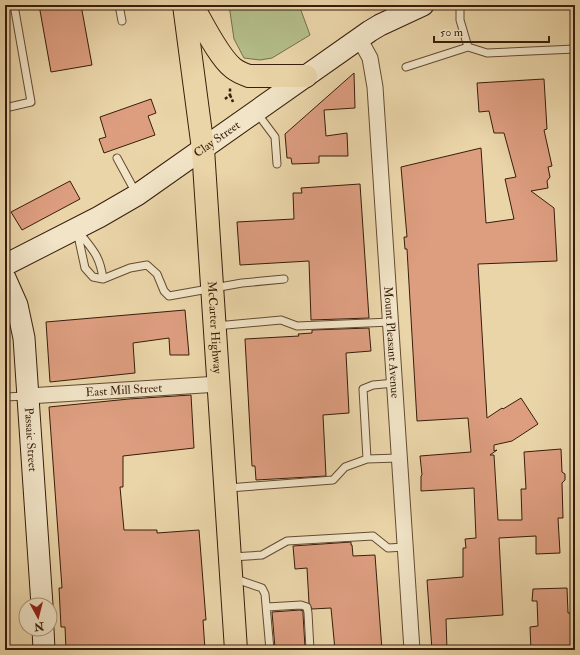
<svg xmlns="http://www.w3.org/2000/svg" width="580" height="655" font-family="'IM FELL Double Pica',serif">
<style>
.green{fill:#b4be8a;stroke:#766e4a}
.building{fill:#dd9e80;stroke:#381d0b}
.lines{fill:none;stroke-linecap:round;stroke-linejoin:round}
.lane-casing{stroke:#644b32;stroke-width:9}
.street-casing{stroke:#644b32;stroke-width:17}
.secondary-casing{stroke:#381d0b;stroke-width:23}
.primary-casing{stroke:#381d0b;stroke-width:24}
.path{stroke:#381d0b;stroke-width:2.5;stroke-dasharray:3 2;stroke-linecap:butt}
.lane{stroke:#f1e4c7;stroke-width:7}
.street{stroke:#f1e4c7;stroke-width:15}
.secondary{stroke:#f1e4c7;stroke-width:21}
.primary{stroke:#ead5a9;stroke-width:22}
.labels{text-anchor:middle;stroke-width:3.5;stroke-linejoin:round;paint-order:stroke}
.street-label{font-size:12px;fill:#381d0b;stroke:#f1e4c7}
</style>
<rect width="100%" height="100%" fill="#ead5a9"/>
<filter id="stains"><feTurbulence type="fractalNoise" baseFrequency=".005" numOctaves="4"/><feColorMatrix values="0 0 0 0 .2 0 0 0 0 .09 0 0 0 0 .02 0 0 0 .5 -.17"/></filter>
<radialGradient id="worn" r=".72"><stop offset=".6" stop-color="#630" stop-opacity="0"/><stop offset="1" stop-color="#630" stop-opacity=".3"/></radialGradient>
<!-- green -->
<path class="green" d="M 229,5 L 299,5 L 310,35 L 272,58 L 260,60 L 244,58 L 234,39 Z"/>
<!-- building -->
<path class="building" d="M 39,5 L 81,5 L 92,65 L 51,72 Z
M 354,73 L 355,108 L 324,110 L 326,136 L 347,133 L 348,156 L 319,156 L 319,163 L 292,164 L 291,158 L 287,158 L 285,134 Z
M 544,79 L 547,129 L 544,130 L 552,166 L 548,167 L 550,177 L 547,181 L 548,188 L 531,191 L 554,208 L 557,261 L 478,264 L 487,418 L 502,408 L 503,409 L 521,398 L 538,424 L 512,441 L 494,445 L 494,451 L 497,450 L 490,455 L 494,455 L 498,520 L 522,520 L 521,489 L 526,489 L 524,452 L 561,449 L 562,472 L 565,474 L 565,480 L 562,483 L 563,518 L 558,518 L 560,553 L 536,554 L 536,536 L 499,538 L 503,615 L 446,619 L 447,650 L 432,650 L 427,580 L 463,577 L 463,548 L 466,548 L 465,539 L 476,538 L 474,488 L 421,491 L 421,476 L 422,475 L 420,456 L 471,452 L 468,418 L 417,421 L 407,249 L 405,249 L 404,237 L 407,237 L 401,167 L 481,148 L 486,223 L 514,219 L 505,179 L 516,177 L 504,133 L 494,133 L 489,111 L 479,112 L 477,83 Z
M 151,99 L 156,113 L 148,116 L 155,135 L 104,153 L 99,139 L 106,137 L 100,117 Z
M 70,181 L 80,199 L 22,230 L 11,212 Z
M 360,184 L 369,318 L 311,320 L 309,261 L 240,265 L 237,222 L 294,219 L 293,193 L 302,193 L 301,188 Z
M 185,310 L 189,355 L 170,355 L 169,338 L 133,343 L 135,373 L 50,382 L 46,322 Z
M 369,328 L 371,351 L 346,353 L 349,413 L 323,415 L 326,476 L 256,480 L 255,466 L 252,466 L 245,339 L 299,336 L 298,334 L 312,333 L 312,330 Z
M 191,395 L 194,448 L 123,456 L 123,487 L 120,487 L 124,530 L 157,530 L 157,533 L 199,530 L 206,620 L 203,620 L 205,650 L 66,650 L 65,627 L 61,627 L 59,588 L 62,588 L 49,407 L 129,399 Z
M 351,542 L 351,545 L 352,545 L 353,556 L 375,555 L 382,650 L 335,650 L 331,608 L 312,609 L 309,603 L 307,568 L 295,569 L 293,546 Z
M 567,588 L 568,613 L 571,613 L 571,623 L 573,623 L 575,650 L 531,650 L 530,627 L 538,626 L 537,601 L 532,601 L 533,589 Z
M 300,610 L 303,611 L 303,614 L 305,647 L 275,648 L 272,612 Z"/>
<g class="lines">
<defs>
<path id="lane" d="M 119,5 L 122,21
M 460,5 L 460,20 L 468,47
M 406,67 L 468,47 L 487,53 L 575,49
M 5,108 L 31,102 L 14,5
M 257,113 L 275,137 L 277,164
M 117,158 L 136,193
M 77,231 L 85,268 L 93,277 L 103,279 L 130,268 L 147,265 L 157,274 L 164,291 L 169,296 L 242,283 L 284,279
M 78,231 C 92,249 100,255 103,279
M 216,326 L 281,320 L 297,326 L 391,322
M 5,397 L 26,396
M 367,459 L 399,458
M 228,488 L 333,480 L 345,467 L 367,459 L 363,389 L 373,385 L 395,383
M 232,557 L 262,555 L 287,541 L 373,536 L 388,548 L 405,547
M 233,578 L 262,588 L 265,594 L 270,650
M 267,607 L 301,605 L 307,607 L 308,613 L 310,650"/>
<g id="street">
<path id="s1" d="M 359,38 L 370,58 L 375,87 L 412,650"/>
<path id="s2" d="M 28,396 L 219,384"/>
</g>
<g id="secondary">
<path id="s3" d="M 5,265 L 99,217 L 137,195 L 370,31 L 380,25 L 423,5"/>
<path id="s4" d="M 5,278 L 17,305 L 24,338 L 42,605"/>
<path d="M 43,629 L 44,650"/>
</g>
<g id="primary">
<path id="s5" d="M 184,5 L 203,149 L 236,650"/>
<path d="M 192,5 C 202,22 218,56 233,68 C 238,72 243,74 249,76 L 306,76"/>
</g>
</defs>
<!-- lane casing -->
<use href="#lane" class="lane-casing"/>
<!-- street casing -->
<use href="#street" class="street-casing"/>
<!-- secondary casing -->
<use href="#secondary" class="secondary-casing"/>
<!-- primary casing -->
<use href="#primary" class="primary-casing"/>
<!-- path -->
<path class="path" d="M 230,95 L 233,102
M 225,99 L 230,95 L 230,88"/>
<!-- lane -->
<use href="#lane" class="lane"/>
<!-- street -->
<use href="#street" class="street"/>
<!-- secondary -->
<use href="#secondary" class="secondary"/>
<!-- primary -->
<use href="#primary" class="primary"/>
</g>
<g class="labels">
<!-- street labels -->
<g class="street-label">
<text dy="4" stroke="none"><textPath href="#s3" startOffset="247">Clay Street</textPath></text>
<text dy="4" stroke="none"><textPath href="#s5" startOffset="324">McCarter Highway</textPath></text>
<text dy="4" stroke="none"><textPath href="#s1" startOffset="308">Mount Pleasant Avenue</textPath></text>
<text dy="4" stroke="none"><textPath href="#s2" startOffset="96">East Mill Street</textPath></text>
<text dy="4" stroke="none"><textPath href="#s4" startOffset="165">Passaic Street</textPath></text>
</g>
</g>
<!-- margin -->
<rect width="580" height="655" fill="none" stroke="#ead5a9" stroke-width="20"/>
<rect x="6" y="6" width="568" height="643" fill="none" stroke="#381d0b" stroke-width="2"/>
<rect x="10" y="10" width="560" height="635" fill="none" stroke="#381d0b"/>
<!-- north arrow -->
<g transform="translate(38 617) rotate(173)"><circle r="19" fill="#f1e4c7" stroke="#a7947c"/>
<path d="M0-3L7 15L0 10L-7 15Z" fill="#8f2418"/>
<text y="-6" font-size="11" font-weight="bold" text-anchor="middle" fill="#381d0b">N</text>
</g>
<!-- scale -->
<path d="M434 36v6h115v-6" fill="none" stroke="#381d0b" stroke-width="2"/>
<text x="440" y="36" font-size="12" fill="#381d0b" stroke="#f1e4c7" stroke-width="3" paint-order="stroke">50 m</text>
<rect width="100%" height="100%" filter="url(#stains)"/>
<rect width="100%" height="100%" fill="url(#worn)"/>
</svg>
